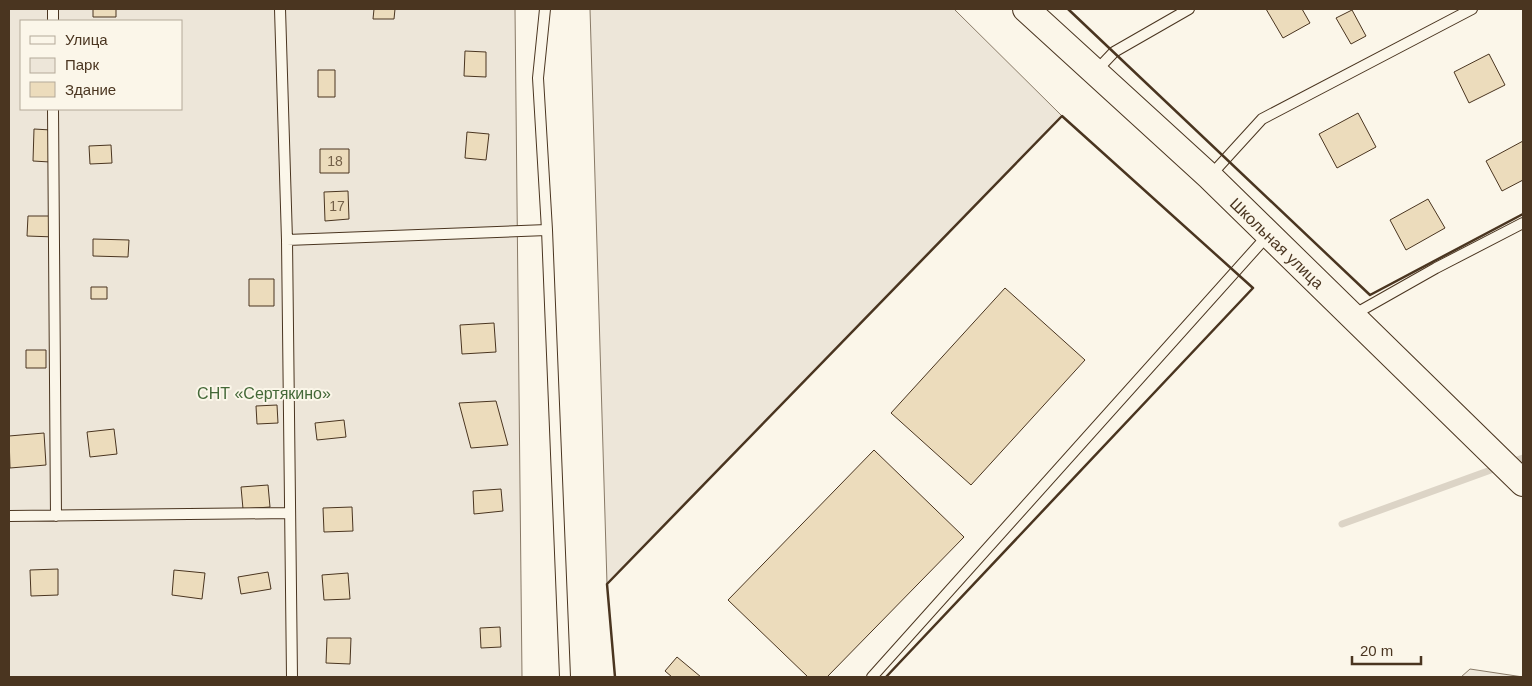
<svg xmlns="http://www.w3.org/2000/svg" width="1532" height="686" font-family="Helvetica,sans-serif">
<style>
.green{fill:#ede6d9;stroke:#887966;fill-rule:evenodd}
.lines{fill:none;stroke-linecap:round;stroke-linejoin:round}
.stream{stroke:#dcd4c6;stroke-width:7}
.building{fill:#ecdcbc;stroke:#4a3520}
.service-casing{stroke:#4a3520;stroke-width:12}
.tertiary-casing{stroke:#4a3520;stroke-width:28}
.service{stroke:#fbf6e9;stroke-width:10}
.tertiary{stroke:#fbf6e9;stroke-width:26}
.wall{stroke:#4a3520;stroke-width:2.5}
.labels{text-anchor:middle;stroke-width:4;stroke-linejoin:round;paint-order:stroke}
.number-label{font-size:14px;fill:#725f47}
.street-label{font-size:16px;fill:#4a3520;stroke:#fbf6e9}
.park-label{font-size:16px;fill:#436837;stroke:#fbf6e9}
</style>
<rect width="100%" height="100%" fill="#fbf6e9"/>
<!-- green -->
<path class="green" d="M 9,9 L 515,9 L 522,677 L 9,677 ZM 21,21 L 181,21 L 181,109 L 21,109 Z
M 590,9 L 954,9 L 1062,116 L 607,584 Z
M 1470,669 L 1523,677 L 1461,677 Z"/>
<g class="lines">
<!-- stream -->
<path class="stream" d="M 1511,462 L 1523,458
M 1342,524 L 1499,467"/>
</g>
<!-- building -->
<path class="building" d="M 93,9 L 116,9 L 116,17 L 93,17 Z
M 374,9 L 395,9 L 394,19 L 373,19 Z
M 1266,9 L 1302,9 L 1310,23 L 1283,38 Z
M 1352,10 L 1366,36 L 1351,44 L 1336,18 Z
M 465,51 L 486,52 L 486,77 L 464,76 Z
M 1489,54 L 1505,85 L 1469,103 L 1454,72 Z
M 318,70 L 335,70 L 335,97 L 318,97 Z
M 1358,113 L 1376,147 L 1337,168 L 1319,134 Z
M 34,129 L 51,130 L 50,162 L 33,161 Z
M 467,132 L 489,134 L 486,160 L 465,158 Z
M 1523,141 L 1523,180 L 1502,191 L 1486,161 Z
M 111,145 L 112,163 L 90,164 L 89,146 Z
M 320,149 L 349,149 L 349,173 L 320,173 Z
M 348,191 L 349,219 L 325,221 L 324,192 Z
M 1428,199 L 1445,228 L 1406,250 L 1390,220 Z
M 28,216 L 55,216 L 55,237 L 27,236 Z
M 93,239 L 129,240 L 128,257 L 93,256 Z
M 249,279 L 274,279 L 274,306 L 249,306 Z
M 91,287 L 107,287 L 107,299 L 91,299 Z
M 1005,288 L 1085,360 L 971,485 L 891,413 Z
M 494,323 L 496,352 L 462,354 L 460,325 Z
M 26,350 L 46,350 L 46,368 L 26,368 Z
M 496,401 L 508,445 L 471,448 L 459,403 Z
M 277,405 L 278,423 L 257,424 L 256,406 Z
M 344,420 L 346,437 L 317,440 L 315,423 Z
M 114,429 L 117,454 L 90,457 L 87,432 Z
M 44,433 L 46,465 L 10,468 L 9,436 Z
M 874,450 L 964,537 L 827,677 L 808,677 L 728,600 Z
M 268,485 L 270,507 L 243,509 L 241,487 Z
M 501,489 L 503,511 L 474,514 L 473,491 Z
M 352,507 L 353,531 L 324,532 L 323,508 Z
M 58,569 L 58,595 L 31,596 L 30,570 Z
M 174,570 L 205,573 L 202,599 L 172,595 Z
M 268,572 L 271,589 L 241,594 L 238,577 Z
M 348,573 L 350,599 L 324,600 L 322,575 Z
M 500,627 L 501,647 L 481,648 L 480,628 Z
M 327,638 L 351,638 L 350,664 L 326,663 Z
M 677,657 L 701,677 L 672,677 L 665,671 Z"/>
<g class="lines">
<defs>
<path id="service" d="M 53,9 L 53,21
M 280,9 L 287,240 L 292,677
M 545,9 L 538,78 L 547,230 L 565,677
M 1096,71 L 1114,52 L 1189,9
M 53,109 L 56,516
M 1210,176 L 1262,119 L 1472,9
M 287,240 L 547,230
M 1353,315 L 1436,268 L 1523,223
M 9,516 L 289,513
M 872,677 L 1268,235"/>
<path id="tertiary" d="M 1026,9 L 1210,177 L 1523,483"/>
</defs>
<!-- service casing -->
<use href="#service" class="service-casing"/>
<!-- tertiary casing -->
<use href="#tertiary" class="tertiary-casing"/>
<!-- service -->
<use href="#service" class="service"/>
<!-- tertiary -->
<use href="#tertiary" class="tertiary"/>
<!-- wall -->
<path class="wall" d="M 1068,9 L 1370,295 L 1523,214
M 615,677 L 607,584 L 1062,116 L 1253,288 L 886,677"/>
</g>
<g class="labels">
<!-- number labels -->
<g class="number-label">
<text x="335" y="166">18</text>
<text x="337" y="211">17</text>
</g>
<!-- street labels -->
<g class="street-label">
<text transform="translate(1277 243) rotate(44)" y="6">Школьная улица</text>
</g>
<!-- park labels -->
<g class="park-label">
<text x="264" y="399">СНТ «Сертякино»</text>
</g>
</g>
<!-- border -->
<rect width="1532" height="686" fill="none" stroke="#4a3520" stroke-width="20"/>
<!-- legend -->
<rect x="20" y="20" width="162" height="90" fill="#fbf6e9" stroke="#b4a999"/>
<rect x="30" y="36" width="25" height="8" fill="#fbf6e9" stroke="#b4a999"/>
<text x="65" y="45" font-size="15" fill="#4a3520">Улица</text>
<rect x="30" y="58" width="25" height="15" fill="#ede6d9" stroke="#b4a999"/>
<text x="65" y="70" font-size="15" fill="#4a3520">Парк</text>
<rect x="30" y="82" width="25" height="15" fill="#ecdcbc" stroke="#b4a999"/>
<text x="65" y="95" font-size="15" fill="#4a3520">Здание</text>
<!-- scale -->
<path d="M1352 656v8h69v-8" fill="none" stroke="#4a3520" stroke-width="2.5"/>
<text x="1360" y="656" font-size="15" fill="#4a3520" stroke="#fbf6e9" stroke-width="4" paint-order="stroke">20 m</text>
</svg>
